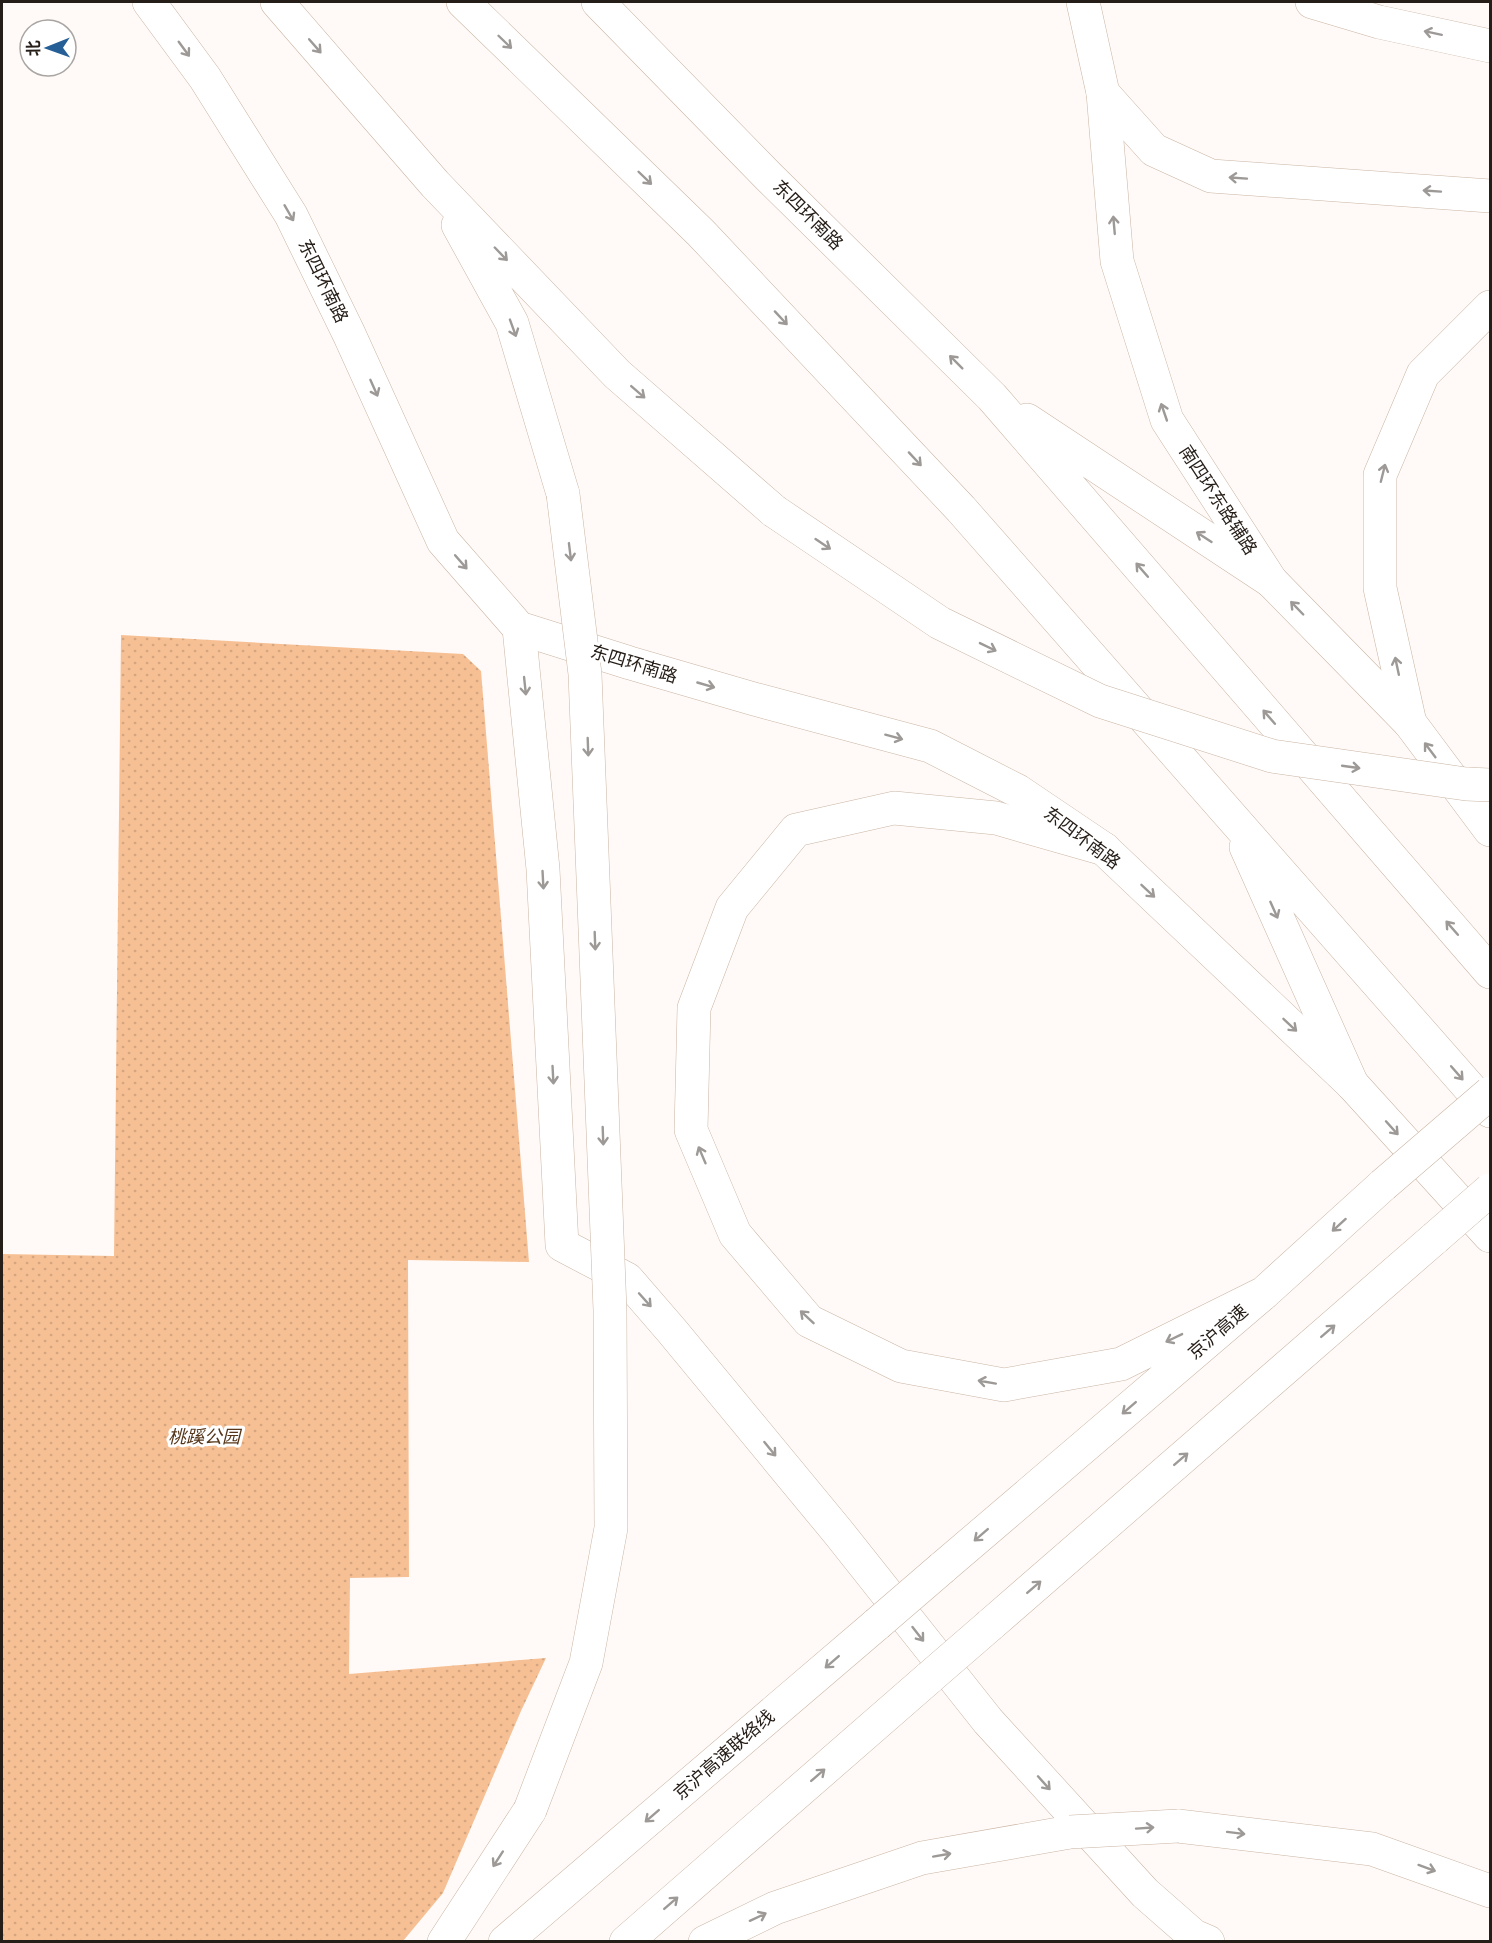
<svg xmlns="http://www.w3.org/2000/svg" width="1492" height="1943" font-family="'IBM Plex Serif','Noto Sans SC',serif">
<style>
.park{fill:url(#park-dots)}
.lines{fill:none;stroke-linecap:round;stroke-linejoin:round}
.minor-casing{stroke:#cab5a4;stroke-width:34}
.major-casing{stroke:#cab5a4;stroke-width:34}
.highway-casing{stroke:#cab5a4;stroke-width:34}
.minor{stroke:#fff;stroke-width:33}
.major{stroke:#fff;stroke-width:33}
.highway{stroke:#fff;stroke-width:33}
.highway-bridge-casing{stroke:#cab5a4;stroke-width:34;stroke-linecap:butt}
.highway-bridge{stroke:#fff;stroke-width:33}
.oneway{stroke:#9d9997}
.labels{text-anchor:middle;stroke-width:6;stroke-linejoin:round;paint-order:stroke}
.street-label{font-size:18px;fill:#251d17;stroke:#fff}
.park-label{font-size:18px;font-style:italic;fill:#55361a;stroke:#fff}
</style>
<defs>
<pattern id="park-dots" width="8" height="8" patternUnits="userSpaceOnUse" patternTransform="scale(1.5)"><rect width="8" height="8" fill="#f7c094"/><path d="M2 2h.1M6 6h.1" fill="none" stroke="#d4a57f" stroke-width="1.8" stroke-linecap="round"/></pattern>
</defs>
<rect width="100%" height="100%" fill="#fffaf7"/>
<!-- park -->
<path class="park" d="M 121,635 L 463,654 L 481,671 L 529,1262 L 408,1260 L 409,1577 L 350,1578 L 349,1674 L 546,1658 L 521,1711 L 443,1893 L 403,1941 L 2,1941 L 2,1254 L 114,1256 Z"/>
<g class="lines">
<defs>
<path id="minor" d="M 1103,93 L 1154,150 L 1211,176 L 1490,196
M 519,628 L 543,869 L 562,1245 L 627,1279 L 672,1331 L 838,1532 L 988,1721 L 1145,1893 L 1194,1936 L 1208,1942"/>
<path id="major" d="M 149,2 L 205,78 L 291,215 L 349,334 L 443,541 L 519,628 L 630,663 L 754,699 L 930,746 L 1018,791 L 1104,849 L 1352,1084 L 1490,1236
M 1083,2 L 1103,93 L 1117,261 L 1167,420 L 1271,581 L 1410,723 L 1490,830"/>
<path id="highway" d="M 277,2 L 435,184 L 617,374 L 774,511
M 463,2 L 701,233 L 961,509 L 1490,1111
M 598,2 L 768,176 L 992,397 L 1490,972
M 1312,2 L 1379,22 L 1490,46
M 458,225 L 512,323 L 563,494
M 1027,420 L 1271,581
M 1410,723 L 1380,588 L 1380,475 L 1423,374 L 1490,307
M 1246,847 L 1352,1084
M 1104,849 L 996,818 L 894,808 L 796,830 L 732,908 L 694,1008 L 691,1130 L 735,1234 L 809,1321 L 901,1366 L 1004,1385 L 1121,1364 L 1264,1293
M 942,1568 L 1264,1293 L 1383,1185
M 990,1625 L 1435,1238
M 1178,1826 L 1372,1849 L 1490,1891
M 444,1942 L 530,1810
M 505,1942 L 877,1624
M 626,1942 L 930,1677
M 705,1942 L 775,1908 L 922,1858 L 1070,1832"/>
</defs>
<!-- minor casing -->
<use href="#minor" class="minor-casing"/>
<!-- major casing -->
<use href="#major" class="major-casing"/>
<!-- highway casing -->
<use href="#highway" class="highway-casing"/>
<!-- minor -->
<use href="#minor" class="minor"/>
<!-- major -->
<use href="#major" class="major"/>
<!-- highway -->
<use href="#highway" class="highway"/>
<defs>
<path id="highway-bridge" d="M 774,511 L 940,623 L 1100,701 L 1272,756 L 1466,784 L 1490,785
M 1383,1185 L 1490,1093
M 1435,1238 L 1490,1190
M 877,1624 L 942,1568
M 930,1677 L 990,1625
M 530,1810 L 586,1663 L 611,1528 L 610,1310 L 585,674 L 563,494
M 1070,1832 L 1178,1826"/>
</defs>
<!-- highway-bridge casing -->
<use href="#highway-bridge" class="highway-bridge-casing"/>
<!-- highway-bridge -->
<use href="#highway-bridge" class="highway-bridge"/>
</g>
<!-- one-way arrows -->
<defs><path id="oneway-shaft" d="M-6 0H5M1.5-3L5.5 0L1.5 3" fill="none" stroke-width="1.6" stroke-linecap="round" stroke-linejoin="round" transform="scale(1.5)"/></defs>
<g class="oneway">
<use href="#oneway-shaft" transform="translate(1433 33) rotate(-168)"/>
<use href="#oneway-shaft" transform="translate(505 42) rotate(44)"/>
<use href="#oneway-shaft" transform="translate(315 46) rotate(49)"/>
<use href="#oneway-shaft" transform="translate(184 49) rotate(54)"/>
<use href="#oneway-shaft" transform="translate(645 178) rotate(44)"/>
<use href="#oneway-shaft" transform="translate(1238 178) rotate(-176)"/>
<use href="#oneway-shaft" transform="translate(1432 191) rotate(-176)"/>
<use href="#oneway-shaft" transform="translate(289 213) rotate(60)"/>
<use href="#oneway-shaft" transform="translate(1114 225) rotate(-95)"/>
<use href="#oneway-shaft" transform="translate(501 254) rotate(46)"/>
<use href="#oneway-shaft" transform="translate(781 318) rotate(47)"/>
<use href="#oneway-shaft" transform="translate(513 328) rotate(70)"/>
<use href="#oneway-shaft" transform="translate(956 362) rotate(-135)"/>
<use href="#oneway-shaft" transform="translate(374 388) rotate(66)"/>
<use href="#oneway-shaft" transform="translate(638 392) rotate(41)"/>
<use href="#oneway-shaft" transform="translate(1164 412) rotate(-109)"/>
<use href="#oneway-shaft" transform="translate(915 459) rotate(47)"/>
<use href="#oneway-shaft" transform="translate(1383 473) rotate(-76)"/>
<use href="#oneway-shaft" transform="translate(1204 537) rotate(-147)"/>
<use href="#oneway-shaft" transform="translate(823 544) rotate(34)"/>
<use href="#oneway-shaft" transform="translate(570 552) rotate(83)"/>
<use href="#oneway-shaft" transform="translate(461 562) rotate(49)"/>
<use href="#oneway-shaft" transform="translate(1142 570) rotate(-131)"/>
<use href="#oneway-shaft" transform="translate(1297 608) rotate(-134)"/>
<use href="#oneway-shaft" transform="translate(988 647) rotate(26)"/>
<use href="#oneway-shaft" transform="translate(1397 666) rotate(-102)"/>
<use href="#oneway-shaft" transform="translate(706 685) rotate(16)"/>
<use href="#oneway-shaft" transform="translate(525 686) rotate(84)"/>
<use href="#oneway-shaft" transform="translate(1269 717) rotate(-131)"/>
<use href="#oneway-shaft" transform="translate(894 737) rotate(15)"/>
<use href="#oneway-shaft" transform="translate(588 747) rotate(88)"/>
<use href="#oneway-shaft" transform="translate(1430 750) rotate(-127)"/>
<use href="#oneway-shaft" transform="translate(1351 767) rotate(8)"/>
<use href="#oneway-shaft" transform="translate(543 880) rotate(87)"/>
<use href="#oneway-shaft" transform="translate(1148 891) rotate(43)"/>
<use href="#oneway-shaft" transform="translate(1274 910) rotate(66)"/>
<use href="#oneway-shaft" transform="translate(1452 928) rotate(-131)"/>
<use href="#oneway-shaft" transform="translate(595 941) rotate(88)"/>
<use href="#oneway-shaft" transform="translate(1290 1025) rotate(43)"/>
<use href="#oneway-shaft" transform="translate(1457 1073) rotate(49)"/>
<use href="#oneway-shaft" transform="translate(553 1075) rotate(87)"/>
<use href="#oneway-shaft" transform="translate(1392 1128) rotate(48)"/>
<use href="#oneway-shaft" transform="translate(603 1136) rotate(88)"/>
<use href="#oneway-shaft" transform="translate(702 1155) rotate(-113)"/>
<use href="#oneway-shaft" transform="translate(1339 1225) rotate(138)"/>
<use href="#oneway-shaft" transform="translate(645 1300) rotate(48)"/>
<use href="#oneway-shaft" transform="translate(807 1317) rotate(-137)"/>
<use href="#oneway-shaft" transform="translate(1328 1331) rotate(-41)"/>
<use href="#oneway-shaft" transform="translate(1174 1338) rotate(154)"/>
<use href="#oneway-shaft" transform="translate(987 1382) rotate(-170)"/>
<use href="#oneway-shaft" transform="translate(1129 1408) rotate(139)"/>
<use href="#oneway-shaft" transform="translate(770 1449) rotate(51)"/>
<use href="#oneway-shaft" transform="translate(1181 1459) rotate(-41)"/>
<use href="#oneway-shaft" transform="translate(981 1535) rotate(139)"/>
<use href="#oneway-shaft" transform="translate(1034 1587) rotate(-41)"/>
<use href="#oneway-shaft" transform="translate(918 1634) rotate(52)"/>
<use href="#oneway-shaft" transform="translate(832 1662) rotate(139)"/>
<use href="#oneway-shaft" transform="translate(818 1775) rotate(-41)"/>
<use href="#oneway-shaft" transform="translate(1044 1783) rotate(48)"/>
<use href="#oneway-shaft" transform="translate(652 1816) rotate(139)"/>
<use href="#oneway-shaft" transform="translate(1145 1828) rotate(-4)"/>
<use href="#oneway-shaft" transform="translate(1236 1833) rotate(7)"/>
<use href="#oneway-shaft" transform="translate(942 1855) rotate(-10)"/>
<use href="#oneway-shaft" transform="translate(498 1859) rotate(123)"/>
<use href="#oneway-shaft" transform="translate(1427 1868) rotate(20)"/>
<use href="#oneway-shaft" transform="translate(671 1903) rotate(-41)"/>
<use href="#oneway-shaft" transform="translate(758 1917) rotate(-25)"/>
</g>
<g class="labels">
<!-- street labels -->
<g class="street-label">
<text transform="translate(808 215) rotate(45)" y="6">东四环南路</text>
<text transform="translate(323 281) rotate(64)" y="6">东四环南路</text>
<text transform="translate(1218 500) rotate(57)" y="6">南四环东路辅路</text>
<text transform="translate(634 664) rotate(17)" y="6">东四环南路</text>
<text transform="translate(1082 838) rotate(37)" y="6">东四环南路</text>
<text transform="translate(1218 1332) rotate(-41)" y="6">京沪高速</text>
<text transform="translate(724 1755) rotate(-41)" y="6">京沪高速联络线</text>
</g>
<!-- park labels -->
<g class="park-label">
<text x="204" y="1443">桃蹊公园</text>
</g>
</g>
<!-- border -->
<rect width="1492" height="1943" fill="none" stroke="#251d17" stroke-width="6"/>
<!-- north arrow -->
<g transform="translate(48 48) rotate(269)"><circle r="28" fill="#ffffff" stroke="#a8a5a2" stroke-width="1.5"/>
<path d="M0-4.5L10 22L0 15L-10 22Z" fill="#255f96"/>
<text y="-9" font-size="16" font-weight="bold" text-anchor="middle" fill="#251d17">北</text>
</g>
</svg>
